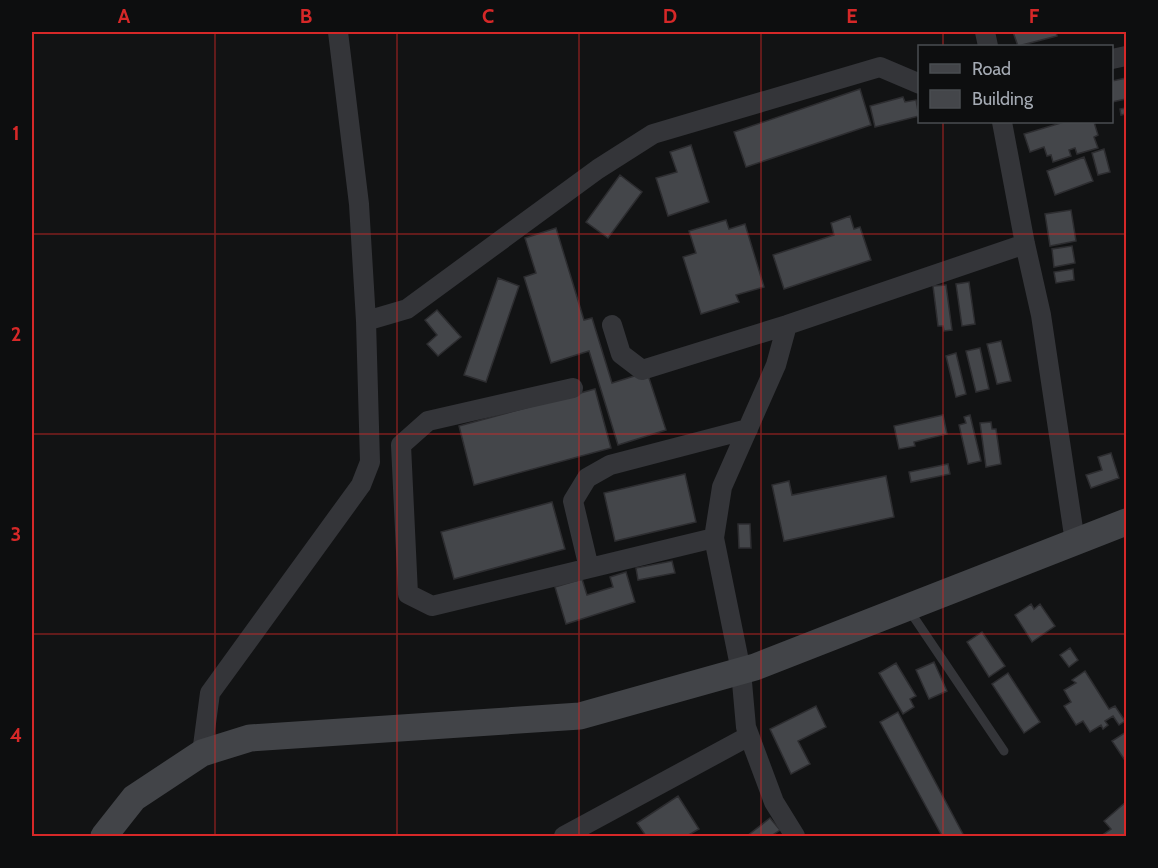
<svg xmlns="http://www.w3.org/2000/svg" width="1158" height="868" font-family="Cabin,sans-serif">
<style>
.building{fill:#44464a;stroke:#2d2d30;stroke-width:1.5}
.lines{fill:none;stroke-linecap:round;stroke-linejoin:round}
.lane{stroke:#343539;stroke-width:9}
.street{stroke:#343539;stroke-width:20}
.secondary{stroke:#424448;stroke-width:27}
.grid{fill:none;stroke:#d62828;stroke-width:1.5;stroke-opacity:0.55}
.neatline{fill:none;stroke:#d62828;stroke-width:2}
.grid-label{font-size:20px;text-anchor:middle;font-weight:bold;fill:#d62828}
</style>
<rect width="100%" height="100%" fill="#121314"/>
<!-- building -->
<path class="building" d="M 1013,32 L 1056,32 L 1057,36 L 1018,46 Z
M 1126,78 L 1126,99 L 1112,102 L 1112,81 Z
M 860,89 L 871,125 L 746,167 L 734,132 Z
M 903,97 L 905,102 L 916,100 L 919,116 L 875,127 L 870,106 Z
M 1126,108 L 1126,114 L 1121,115 L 1120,109 Z
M 1064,122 L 1094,122 L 1098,135 L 1094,137 L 1098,148 L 1077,154 L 1075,148 L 1069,150 L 1071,156 L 1053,162 L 1051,155 L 1047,156 L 1044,147 L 1030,152 L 1024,134 Z
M 691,145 L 709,202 L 668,216 L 656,178 L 677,172 L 670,152 Z
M 1104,149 L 1110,172 L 1098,175 L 1092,153 Z
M 1084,157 L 1093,181 L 1055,195 L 1047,171 Z
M 620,175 L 642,192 L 608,238 L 586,222 Z
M 1071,210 L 1076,241 L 1050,246 L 1045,214 Z
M 850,216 L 854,229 L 860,227 L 871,260 L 784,289 L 773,255 L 834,235 L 831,223 Z
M 726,220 L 729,229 L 745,224 L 764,287 L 736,295 L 739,302 L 701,314 L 683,257 L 696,253 L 689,231 Z
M 556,228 L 584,320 L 592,318 L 612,383 L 647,372 L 666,430 L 618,445 L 589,351 L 551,363 L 524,277 L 536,273 L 525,238 Z
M 1072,246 L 1075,263 L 1054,267 L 1052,249 Z
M 1073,269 L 1074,280 L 1056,283 L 1054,272 Z
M 498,278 L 519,286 L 486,382 L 464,375 Z
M 969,282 L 975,324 L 962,326 L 956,284 Z
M 946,285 L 952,330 L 944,331 L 943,326 L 938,326 L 933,286 Z
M 437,310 L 461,337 L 438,356 L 427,344 L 437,335 L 425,320 Z
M 1001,341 L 1011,381 L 997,384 L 987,344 Z
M 980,348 L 989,389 L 976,392 L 966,351 Z
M 956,353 L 966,394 L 956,397 L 946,356 Z
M 595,389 L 611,448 L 474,485 L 459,426 Z
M 943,415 L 947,434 L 914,442 L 915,446 L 899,449 L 894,426 Z
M 970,415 L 981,461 L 968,464 L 959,425 L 966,423 L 964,417 Z
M 991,422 L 992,429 L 996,429 L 1001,464 L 986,467 L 980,423 Z
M 1111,453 L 1119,478 L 1091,488 L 1086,475 L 1102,470 L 1098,457 Z
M 948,464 L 950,474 L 911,482 L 909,472 Z
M 685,474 L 696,522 L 615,541 L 604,493 Z
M 886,476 L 894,517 L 784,541 L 772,485 L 789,481 L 792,495 Z
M 552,502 L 565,549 L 454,579 L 441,532 Z
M 738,524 L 750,524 L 751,548 L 739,548 Z
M 672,561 L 675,573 L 638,580 L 636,568 Z
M 626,572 L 635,602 L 566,624 L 555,587 L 582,579 L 587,595 L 613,587 L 610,577 Z
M 1031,604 L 1034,609 L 1040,604 L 1055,626 L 1032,642 L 1015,615 Z
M 982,632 L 1005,666 L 989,677 L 967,642 Z
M 1070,648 L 1078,660 L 1069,667 L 1060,655 Z
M 934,662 L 947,691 L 929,699 L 916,670 Z
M 896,663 L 916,696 L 910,699 L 914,707 L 903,714 L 879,673 Z
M 1085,671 L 1109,709 L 1115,706 L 1125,721 L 1119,725 L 1113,716 L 1105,721 L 1108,725 L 1103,729 L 1101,725 L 1090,732 L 1083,721 L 1076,725 L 1064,706 L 1071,702 L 1064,690 L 1076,683 L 1072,680 Z
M 1008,673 L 1040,722 L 1024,733 L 992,684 Z
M 816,706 L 826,727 L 798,741 L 810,764 L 791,774 L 770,729 Z
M 898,712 L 964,836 L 942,836 L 880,722 Z
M 1126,732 L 1126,762 L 1112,741 Z
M 678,796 L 699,829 L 687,836 L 646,836 L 637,823 Z
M 1126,802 L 1126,836 L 1101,836 L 1111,829 L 1104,821 Z
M 770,818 L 780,830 L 771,836 L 747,836 Z"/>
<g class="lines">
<!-- lane -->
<path class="lane" d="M 909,610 L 1004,751"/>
<!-- street -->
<path class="street" d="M 985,32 L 988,46
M 1112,59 L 1126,56
M 1002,122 L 1025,244 L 1041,315 L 1075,542
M 366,321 L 407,309 L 598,169 L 653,134 L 880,67 L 920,84
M 612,325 L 621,354 L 642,370 L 787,325 L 1025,244
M 787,325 L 776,365 L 722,487 L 714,538 L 741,671 L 746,727 L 774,802 L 795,836
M 573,388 L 428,421 L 401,445 L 408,594 L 432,606 L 714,538
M 589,568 L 573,501 L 587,478 L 610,465 L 748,429
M 202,753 L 210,693 L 361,485 L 370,462 L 366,321 L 359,204 L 338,32
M 564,836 L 749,736"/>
<!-- secondary -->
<path class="secondary" d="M 104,836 L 134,798 L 202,753 L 250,738 L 580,716 L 755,667 L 1126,522"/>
</g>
<!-- grid -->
<path class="grid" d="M 215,32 L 215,836M 397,32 L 397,836M 579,32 L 579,836M 761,32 L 761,836M 943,32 L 943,46M 943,122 L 943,836M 32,234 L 1126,234M 32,434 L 1126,434M 32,634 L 1126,634"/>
<!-- border -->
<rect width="1158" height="868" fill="none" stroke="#0d0e0f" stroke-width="66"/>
<!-- legend -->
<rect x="918" y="45" width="195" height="78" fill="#0d0e0f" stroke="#4a4d51" stroke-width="1.5"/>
<rect x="930" y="64" width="30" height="9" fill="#424448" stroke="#4a4d51" stroke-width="1.5"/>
<text x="972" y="75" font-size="18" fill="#a5abb4">Road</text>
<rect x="930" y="90" width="30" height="18" fill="#44464a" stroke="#4a4d51" stroke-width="1.5"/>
<text x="972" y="105" font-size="18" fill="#a5abb4">Building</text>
<rect x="33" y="33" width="1092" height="802" class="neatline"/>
<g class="grid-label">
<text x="124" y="23">A</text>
<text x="306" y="23">B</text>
<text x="488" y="23">C</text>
<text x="670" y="23">D</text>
<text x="852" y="23">E</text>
<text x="1034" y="23">F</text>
<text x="16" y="140">1</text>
<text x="16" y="341">2</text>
<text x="16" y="541">3</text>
<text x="16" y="742">4</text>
</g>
</svg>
